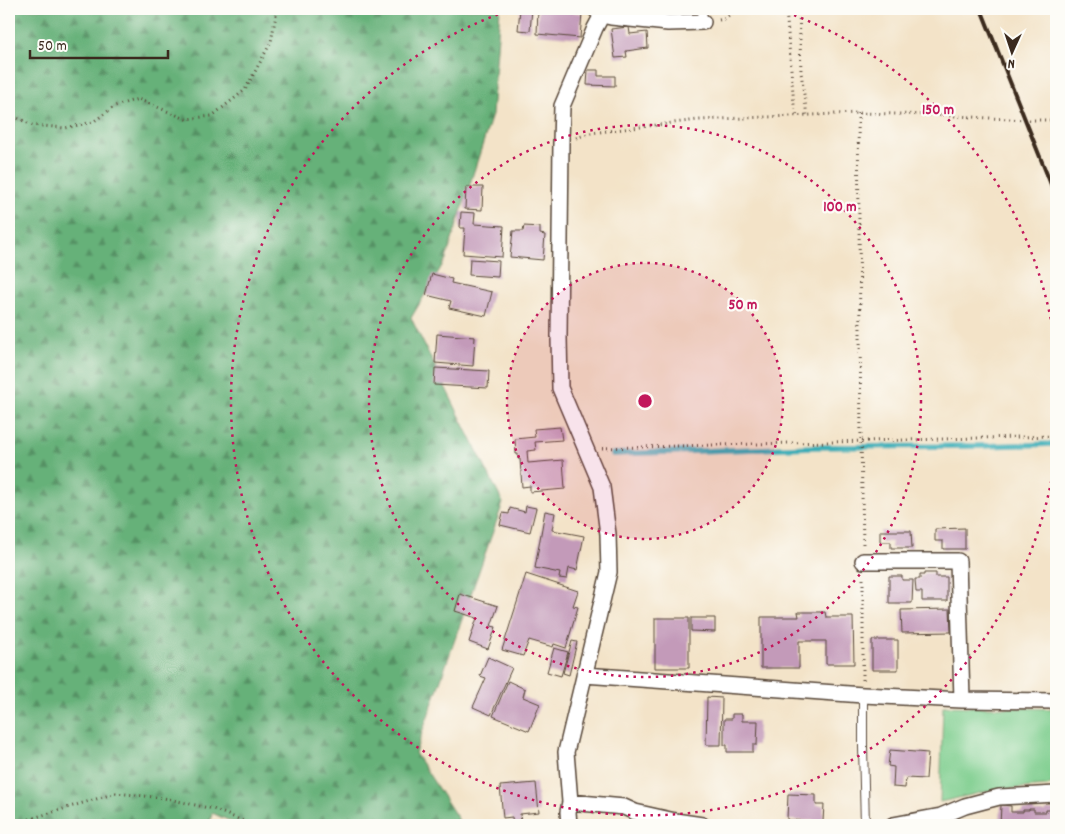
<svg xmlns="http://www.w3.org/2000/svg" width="1065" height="834" font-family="Dekko,sans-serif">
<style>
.green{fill:#7ece8e;stroke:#5c7c56}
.forest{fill:url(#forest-firs);stroke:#506e4c}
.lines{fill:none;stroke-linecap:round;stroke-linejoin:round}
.stream{stroke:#3daeb7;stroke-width:5.5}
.building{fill:#c39ab9}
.lane-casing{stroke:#574638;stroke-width:10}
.street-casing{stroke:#574638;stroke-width:18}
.path{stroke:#574638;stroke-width:3;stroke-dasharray:1 4;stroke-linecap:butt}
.lane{stroke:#fff;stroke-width:8}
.street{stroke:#fff;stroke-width:15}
.rail{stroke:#3b2a1e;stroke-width:4}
.ring{fill:none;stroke:#c2185b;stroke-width:2.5;stroke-dasharray:2.5 5}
.centre{fill:#c2185b;stroke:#fdfcf7;stroke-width:2.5}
.ring-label{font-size:15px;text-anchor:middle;font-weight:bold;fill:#c2185b;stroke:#fdfcf7;stroke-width:4.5;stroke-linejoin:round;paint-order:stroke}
</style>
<defs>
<pattern id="forest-firs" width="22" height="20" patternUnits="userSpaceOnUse" patternTransform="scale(1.25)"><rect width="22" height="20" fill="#66b179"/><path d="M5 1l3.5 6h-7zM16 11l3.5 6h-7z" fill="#559063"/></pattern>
</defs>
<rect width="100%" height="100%" fill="#fdfcf7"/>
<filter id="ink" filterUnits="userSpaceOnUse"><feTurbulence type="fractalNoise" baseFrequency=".02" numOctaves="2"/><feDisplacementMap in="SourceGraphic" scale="10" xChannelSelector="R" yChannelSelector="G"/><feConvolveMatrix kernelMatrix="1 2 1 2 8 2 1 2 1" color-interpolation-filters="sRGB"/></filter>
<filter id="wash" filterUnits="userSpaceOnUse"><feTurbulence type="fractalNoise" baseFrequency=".0096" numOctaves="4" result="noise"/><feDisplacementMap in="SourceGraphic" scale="20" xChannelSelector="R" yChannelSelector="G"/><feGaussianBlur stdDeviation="1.12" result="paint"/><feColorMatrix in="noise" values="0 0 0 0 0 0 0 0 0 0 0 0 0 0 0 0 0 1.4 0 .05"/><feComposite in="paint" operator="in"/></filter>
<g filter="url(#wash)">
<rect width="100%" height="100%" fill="#f3e3c8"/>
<!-- green -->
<path class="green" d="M 943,706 L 1056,709 L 1056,771 L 1054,781 L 1048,786 L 993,790 L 940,802 Z"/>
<!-- forest -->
<path class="forest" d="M 9,9 L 500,9 L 492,115 L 446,259 L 411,318 L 503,503 L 415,753 L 462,825 L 239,825 L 212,813 L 210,825 L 9,825 Z"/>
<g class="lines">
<!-- stream -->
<path class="stream" d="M 613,454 L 814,447 L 979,446 L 1056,444"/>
</g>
<g id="blocks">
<!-- building -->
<path class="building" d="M 520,9 L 532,9 L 530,31 L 518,30 Z
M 538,9 L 582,13 L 580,38 L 537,34 Z
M 629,27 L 630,34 L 647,32 L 648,48 L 626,51 L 627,57 L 615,58 L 611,29 Z
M 588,70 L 598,70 L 598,76 L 615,76 L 615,86 L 587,85 Z
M 466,187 L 483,187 L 482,210 L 465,209 Z
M 461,212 L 475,213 L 474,224 L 504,226 L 502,257 L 463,254 L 465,228 L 460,228 Z
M 524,226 L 540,227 L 540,234 L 545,235 L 543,260 L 510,257 L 513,231 L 523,231 Z
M 470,259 L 499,261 L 498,277 L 469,275 Z
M 432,274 L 452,279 L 451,283 L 492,292 L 486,316 L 449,308 L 451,301 L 426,295 Z
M 437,334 L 475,337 L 473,366 L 435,363 Z
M 435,368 L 489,371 L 488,388 L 434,385 Z
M 560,427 L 562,440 L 535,442 L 536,450 L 527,451 L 528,463 L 563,460 L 565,489 L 530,492 L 530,486 L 522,487 L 520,459 L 518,459 L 518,454 L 516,454 L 515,439 L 535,437 L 534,429 Z
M 526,506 L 536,508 L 530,532 L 500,525 L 503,513 L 509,514 L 510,508 L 525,512 Z
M 545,511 L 555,513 L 552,530 L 584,536 L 577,570 L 569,568 L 567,579 L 559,578 L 560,573 L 535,568 Z
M 965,528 L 965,549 L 943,549 L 943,541 L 935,541 L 935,529 Z
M 880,531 L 911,531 L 912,548 L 891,548 L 891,542 L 880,542 Z
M 924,573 L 936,573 L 936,577 L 947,577 L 947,601 L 922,601 L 922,592 L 916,592 L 915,579 L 920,579 L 920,575 L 924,575 Z
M 526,574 L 578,591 L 573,606 L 578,607 L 566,648 L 554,644 L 553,647 L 529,640 L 523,656 L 502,650 Z
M 889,576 L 902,576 L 902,580 L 913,580 L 912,603 L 889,603 Z
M 460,594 L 498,606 L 491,626 L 496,627 L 488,649 L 469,642 L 477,618 L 455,611 Z
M 950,609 L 951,632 L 902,633 L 901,610 Z
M 798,612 L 825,612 L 826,617 L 853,617 L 854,664 L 826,664 L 826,641 L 799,641 L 799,668 L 761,668 L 761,617 L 799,617 Z
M 655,618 L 689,618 L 689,668 L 655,668 Z
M 691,618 L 715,618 L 715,632 L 691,631 Z
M 872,640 L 898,640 L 898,670 L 872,670 Z
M 572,641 L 577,642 L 569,675 L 563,673 Z
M 554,648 L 568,652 L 561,676 L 547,672 Z
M 488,657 L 512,668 L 491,715 L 473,707 L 486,678 L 480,676 Z
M 508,681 L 525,689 L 523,697 L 540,704 L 529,731 L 493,716 Z
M 707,697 L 722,698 L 721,745 L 706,745 Z
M 732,714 L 742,714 L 742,721 L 758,721 L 757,745 L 753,745 L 753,752 L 727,752 L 727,745 L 724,745 L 724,719 L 732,719 Z
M 890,750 L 928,753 L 926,779 L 906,778 L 905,788 L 893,787 L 894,767 L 888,766 Z
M 536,783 L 539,812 L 520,814 L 521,825 L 513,825 L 512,817 L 503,818 L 500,786 Z
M 788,794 L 816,795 L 816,805 L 824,805 L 823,821 L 787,820 Z
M 1001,805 L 1011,806 L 1011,812 L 1023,812 L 1023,810 L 1029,810 L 1029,809 L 1034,809 L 1034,812 L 1046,812 L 1046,810 L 1055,810 L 1055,825 L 1000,825 Z"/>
</g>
</g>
<g filter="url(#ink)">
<use href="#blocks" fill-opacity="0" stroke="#574638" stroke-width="1"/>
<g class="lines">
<defs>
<path id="lane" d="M 702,9 L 703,22
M 863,695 L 863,747 L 865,825"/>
<path id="street" d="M 602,15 L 611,17 L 668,23 L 703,22
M 863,561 L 958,561 L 962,700
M 584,675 L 863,695 L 962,700 L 1056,701
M 570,802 L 624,807 L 635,812 L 675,821 L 702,825
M 569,825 L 568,812 L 570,802 L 566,752 L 609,572 L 608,534 L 602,487 L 560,388 L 559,337 L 561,142 L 562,106 L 595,28 L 602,15 L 595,9
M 893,825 L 941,816 L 965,806 L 999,797 L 1056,794"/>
</defs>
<!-- lane casing -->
<use href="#lane" class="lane-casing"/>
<!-- street casing -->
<use href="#street" class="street-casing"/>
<!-- path -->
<path class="path" d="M 786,9 L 794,105 L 797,116
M 799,9 L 801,72 L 807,116
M 719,20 L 724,19 L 737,9
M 858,113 L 861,441 L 863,545
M 9,114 L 32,125 L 65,128 L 93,122 L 115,106 L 138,99 L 186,119 L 212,116 L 245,90 L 271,42 L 277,9
M 576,138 L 591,133 L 698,120 L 858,113 L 936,115 L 1026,120 L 1056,120
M 602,448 L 1056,436
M 863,680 L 863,576
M 10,825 L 116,793 L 164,798 L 213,809 L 253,825"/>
<!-- lane -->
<use href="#lane" class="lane"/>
<!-- street -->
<use href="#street" class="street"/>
<!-- rail -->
<path class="rail" d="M 981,9 L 1056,197"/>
</g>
</g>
<!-- distance rings -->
<circle cx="645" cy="401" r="138" fill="#c2185b" fill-opacity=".12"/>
<g class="ring">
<circle cx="645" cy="401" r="138"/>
<circle cx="645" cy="401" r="276"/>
<path d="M1056 451A414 414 0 1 1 510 10M780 10A414 414 0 0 1 1056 351"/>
</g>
<circle cx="645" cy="401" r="8" class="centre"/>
<g class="ring-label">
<text x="938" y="114">150 m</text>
<text x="840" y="211">100 m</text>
<text x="743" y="309">50 m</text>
</g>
<!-- margin -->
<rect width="1065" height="834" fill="none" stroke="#fdfcf7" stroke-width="30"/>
<!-- north arrow -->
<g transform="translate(1012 52) rotate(183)" stroke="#fdfcf7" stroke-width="4" paint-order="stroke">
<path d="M0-4L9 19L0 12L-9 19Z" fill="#3b2a1e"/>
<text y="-8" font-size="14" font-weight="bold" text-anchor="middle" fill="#3b2a1e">N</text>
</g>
<!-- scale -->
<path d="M30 50v8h138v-8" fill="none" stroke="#3b2a1e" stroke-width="2.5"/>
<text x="38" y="50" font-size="15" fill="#3b2a1e" stroke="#fdfcf7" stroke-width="4" paint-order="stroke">50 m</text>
</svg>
